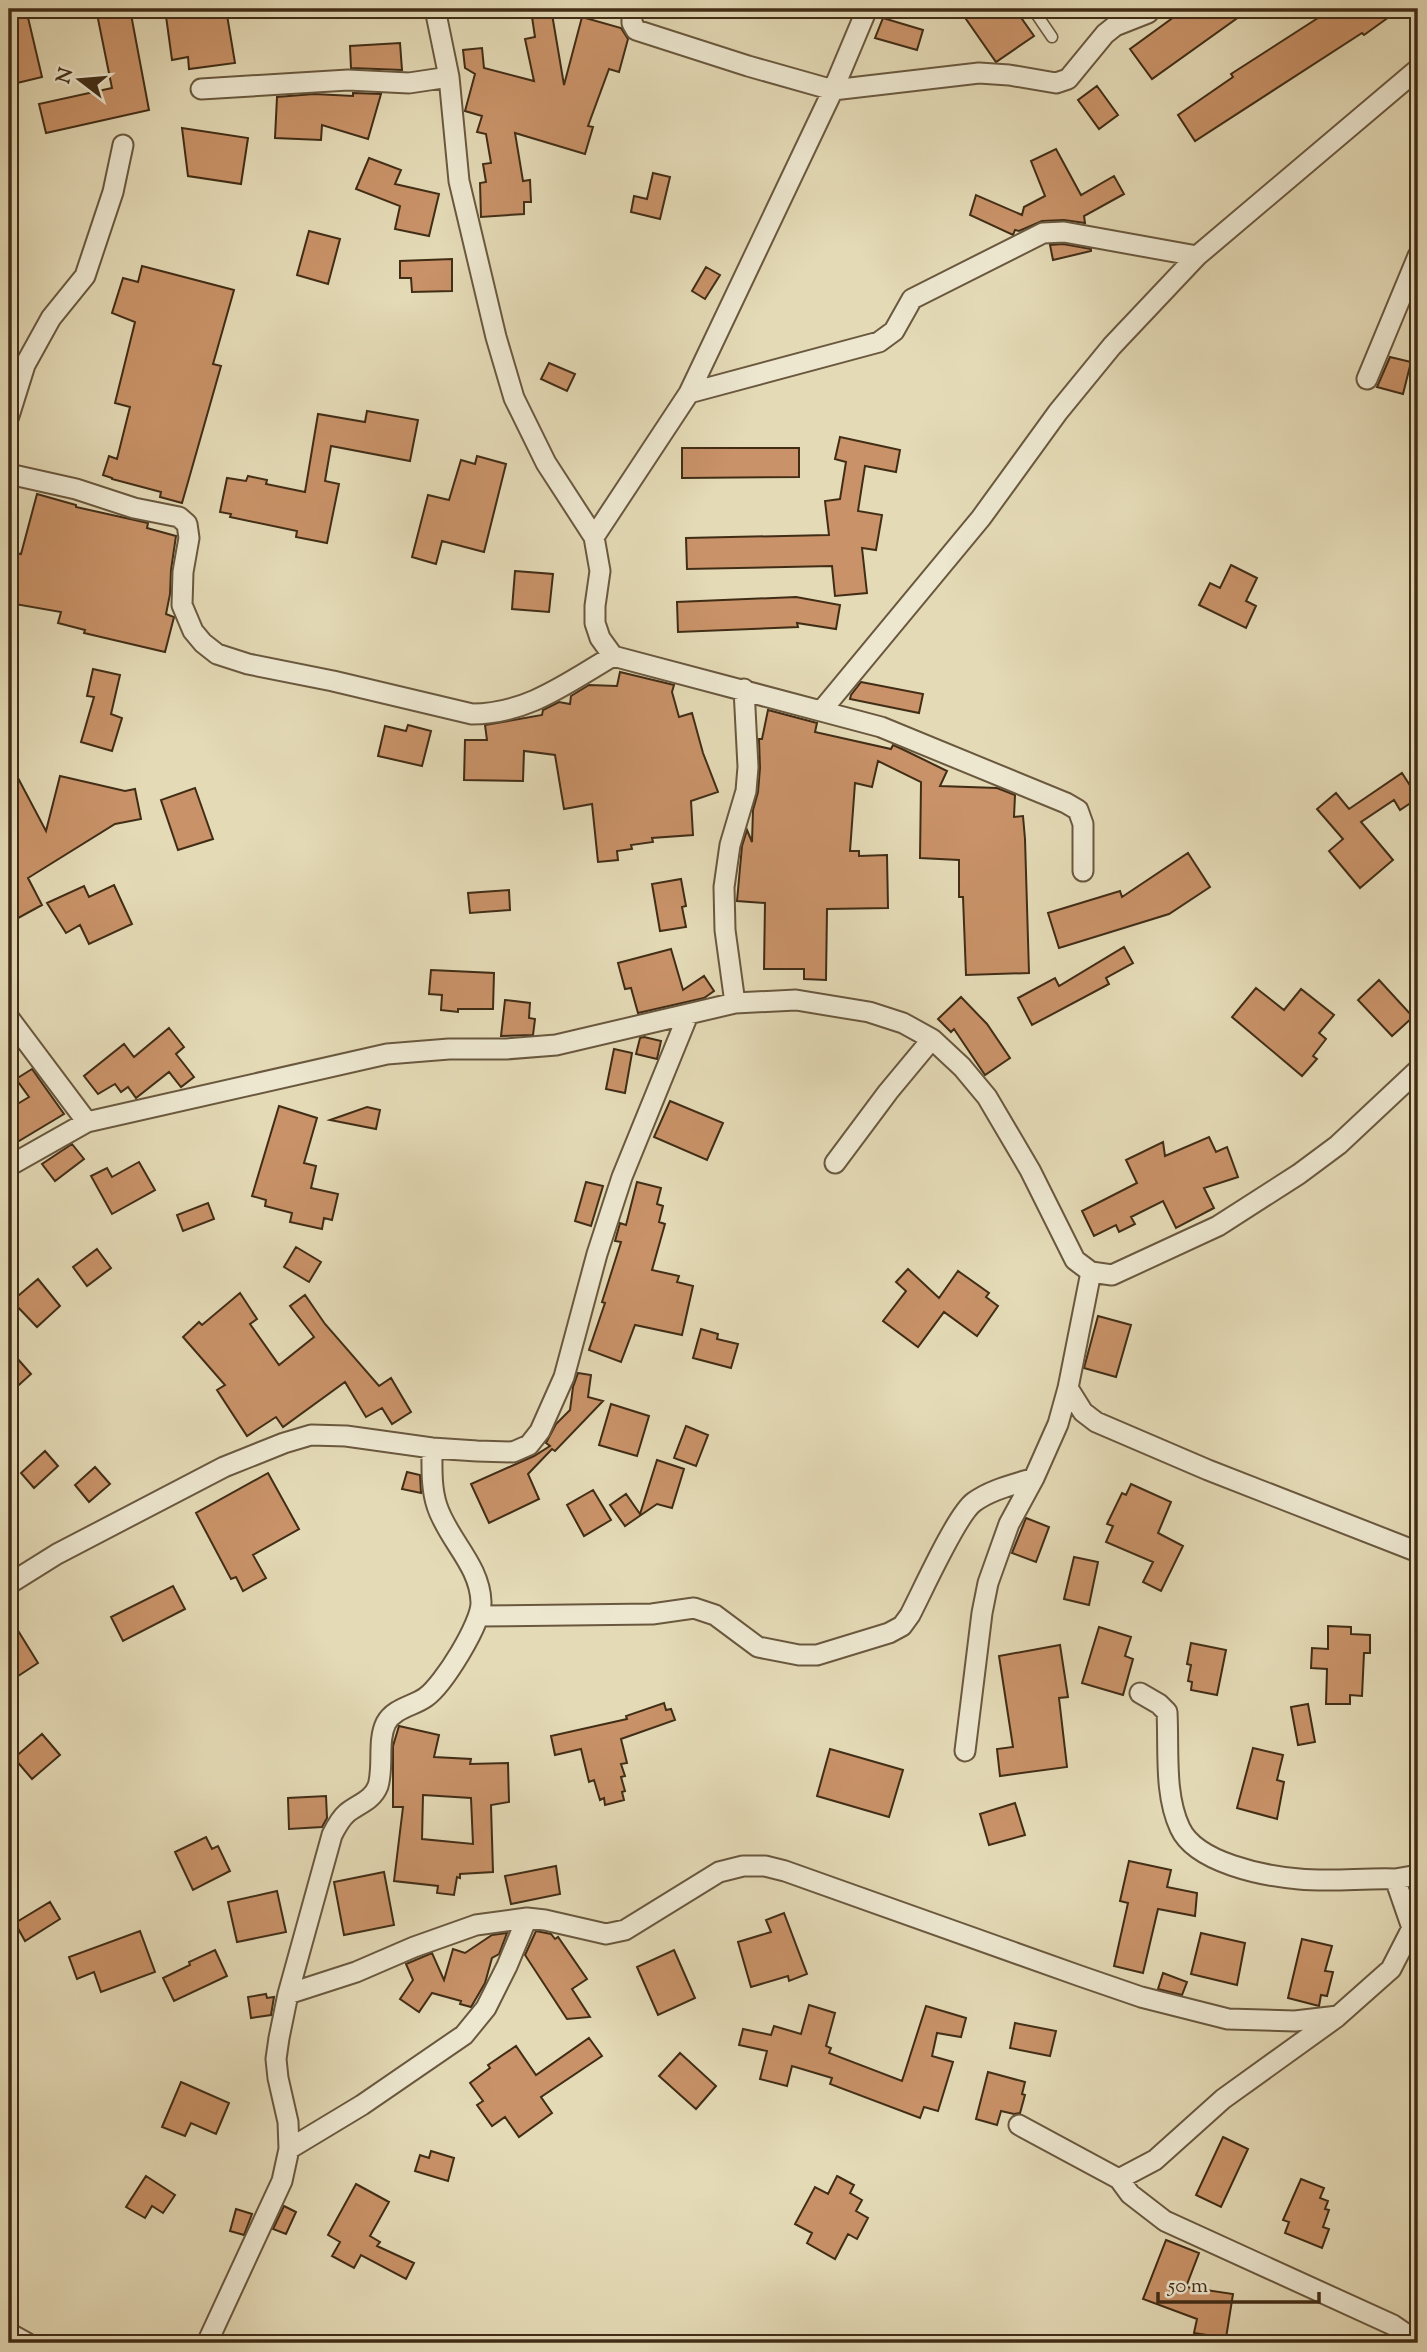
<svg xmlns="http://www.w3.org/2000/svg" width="1427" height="2352" font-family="'Sorts Mill Goudy',serif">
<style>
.building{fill:#c99268;stroke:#412d16;stroke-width:2;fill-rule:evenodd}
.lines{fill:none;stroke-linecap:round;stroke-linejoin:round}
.service-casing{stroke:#6a583e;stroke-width:13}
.minor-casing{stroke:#6a583e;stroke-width:23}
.service{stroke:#ede7d0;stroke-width:10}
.minor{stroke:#ede7d0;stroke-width:19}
</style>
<rect width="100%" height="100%" fill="#e4dab6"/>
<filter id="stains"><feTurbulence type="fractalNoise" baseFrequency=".00286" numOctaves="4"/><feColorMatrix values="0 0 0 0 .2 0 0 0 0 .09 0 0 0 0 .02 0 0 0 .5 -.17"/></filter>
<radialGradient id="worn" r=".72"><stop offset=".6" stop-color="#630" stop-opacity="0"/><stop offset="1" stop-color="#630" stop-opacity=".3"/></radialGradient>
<!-- building -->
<path class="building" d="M 9,9 L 26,9 L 42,77 L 13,84 L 9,65 Z
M 96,9 L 130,9 L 149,110 L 46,133 L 39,104 L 112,88 Z
M 165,9 L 226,9 L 235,63 L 189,69 L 188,57 L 172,60 Z
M 959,9 L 1015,9 L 1034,36 L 996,62 Z
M 1185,9 L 1250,9 L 1152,79 L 1130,49 Z
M 1332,9 L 1400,9 L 1364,35 L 1362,33 L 1195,141 L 1178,115 L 1233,77 L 1231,74 Z
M 552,14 L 564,85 L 582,17 L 621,28 L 628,39 L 619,72 L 609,69 L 588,126 L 593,127 L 585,154 L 515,133 L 523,181 L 530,180 L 531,202 L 524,202 L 524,214 L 481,217 L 480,183 L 486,182 L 483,164 L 491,163 L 486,134 L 477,132 L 482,116 L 465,111 L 475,74 L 465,68 L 463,50 L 482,48 L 484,68 L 534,81 L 525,39 L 535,37 L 532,17 Z
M 883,18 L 923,30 L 917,50 L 875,38 Z
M 400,43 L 402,70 L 351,68 L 350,46 Z
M 1097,86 L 1118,115 L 1099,129 L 1078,100 Z
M 353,93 L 381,94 L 368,139 L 322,125 L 321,140 L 275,138 L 277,97 L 314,94 L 353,96 Z
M 182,128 L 248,138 L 241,184 L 188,176 Z
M 1056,149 L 1081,195 L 1114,176 L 1124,194 L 1084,216 L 1085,223 L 1064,220 L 1042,221 L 1019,231 L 1015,230 L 1013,235 L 970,215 L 976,195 L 1022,215 L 1024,207 L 1045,196 L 1031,161 Z
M 369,158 L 401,170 L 395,184 L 439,194 L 429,236 L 395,229 L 400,206 L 356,189 Z
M 653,173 L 670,177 L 660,219 L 631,212 L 634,196 L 647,199 Z
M 309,231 L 340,239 L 328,284 L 297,275 Z
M 1063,244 L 1091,249 L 1091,251 L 1053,260 L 1050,245 Z
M 452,259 L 452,291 L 412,292 L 411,278 L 400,278 L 400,261 Z
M 142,266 L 234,290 L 213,364 L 221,366 L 182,503 L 160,497 L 161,492 L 112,479 L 112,478 L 103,475 L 109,456 L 117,459 L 130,407 L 115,403 L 135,322 L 112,313 L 123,278 L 138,282 Z
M 706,267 L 720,275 L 705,299 L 692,291 Z
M 1390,357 L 1411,362 L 1403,394 L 1377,387 Z
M 549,363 L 575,374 L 567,391 L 541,379 Z
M 367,411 L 418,420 L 410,461 L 331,446 L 325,481 L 339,484 L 327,543 L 296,537 L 297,531 L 230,517 L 231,514 L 220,512 L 227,478 L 246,481 L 248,476 L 267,480 L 266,484 L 305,492 L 318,414 L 365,422 Z
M 840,437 L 900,450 L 896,472 L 865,466 L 858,511 L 882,515 L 876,550 L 862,548 L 867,593 L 835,596 L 832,566 L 687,569 L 686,538 L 829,535 L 825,501 L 840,499 L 846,462 L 835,459 Z
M 682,448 L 799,448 L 799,477 L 682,478 Z
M 477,456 L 506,464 L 484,552 L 442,541 L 436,564 L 412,557 L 428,495 L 449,500 L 461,460 L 475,464 Z
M 37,494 L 76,505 L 76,507 L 148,523 L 147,528 L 176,536 L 171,570 L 170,594 L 166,614 L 174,617 L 165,652 L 84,633 L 85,630 L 58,623 L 61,612 L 9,603 L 9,552 L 21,554 Z
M 1231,565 L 1257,578 L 1246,601 L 1256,606 L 1246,628 L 1199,605 L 1210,583 L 1220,588 Z
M 515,571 L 553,574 L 549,612 L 512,609 Z
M 796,597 L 840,605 L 836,629 L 797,623 L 798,627 L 678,632 L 677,602 Z
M 93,669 L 120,675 L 111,714 L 122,718 L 112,751 L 81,742 L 94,697 L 87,696 Z
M 620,672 L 674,685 L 672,692 L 679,717 L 692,713 L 703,753 L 718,792 L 691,801 L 693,835 L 652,838 L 653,842 L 631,845 L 632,849 L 617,851 L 618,860 L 598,862 L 592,804 L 564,809 L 555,755 L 524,751 L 523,781 L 464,780 L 465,740 L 487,740 L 485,725 L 542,715 L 543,710 L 559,702 L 570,704 L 571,696 L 589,685 L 617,686 Z
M 861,682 L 923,694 L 919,713 L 850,699 L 851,695 Z
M 768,710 L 817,723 L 815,732 L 891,749 L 893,745 L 902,749 L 947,771 L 940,786 L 997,788 L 1015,795 L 1014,817 L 1023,816 L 1025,839 L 1029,973 L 966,975 L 963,897 L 959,897 L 959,860 L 920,858 L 921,782 L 878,761 L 872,787 L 855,783 L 850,851 L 859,851 L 859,856 L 887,855 L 888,908 L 827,909 L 826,980 L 804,979 L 804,969 L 764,969 L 765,903 L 737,901 L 742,846 L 747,830 L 752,842 L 753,810 L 758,792 L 760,768 L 759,739 L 762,739 Z
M 408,725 L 431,731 L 422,766 L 378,756 L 385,726 L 406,731 Z
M 9,761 L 46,831 L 60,776 L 125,791 L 135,789 L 141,819 L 115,824 L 28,878 L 42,905 L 9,923 Z
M 1402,773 L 1418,798 L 1400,810 L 1394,800 L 1361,822 L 1393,860 L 1360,888 L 1329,851 L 1343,839 L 1317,809 L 1336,793 L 1349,809 Z
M 195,788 L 213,839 L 178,850 L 161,800 Z
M 1188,853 L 1210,887 L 1169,914 L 1059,948 L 1048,913 L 1120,891 L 1122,897 Z
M 681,879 L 686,906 L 682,907 L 686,927 L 660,931 L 652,884 Z
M 114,885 L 132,924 L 89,944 L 80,925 L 66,933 L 47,903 L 84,886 L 89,897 Z
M 509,890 L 510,910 L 470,913 L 468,893 Z
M 1124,947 L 1133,963 L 1106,978 L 1109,984 L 1032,1025 L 1018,998 L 1055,978 L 1059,986 Z
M 671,949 L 683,990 L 704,976 L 714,991 L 704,998 L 638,1013 L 631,988 L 625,989 L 618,963 Z
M 431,970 L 494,973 L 493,1009 L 458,1009 L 458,1012 L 441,1010 L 442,995 L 429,994 Z
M 1379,980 L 1413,1017 L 1392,1036 L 1358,1000 Z
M 1256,988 L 1284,1010 L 1301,989 L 1334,1015 L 1319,1033 L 1326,1039 L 1313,1056 L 1317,1059 L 1302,1076 L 1232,1017 Z
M 961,997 L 987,1024 L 1010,1058 L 985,1075 L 954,1029 L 951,1032 L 938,1019 Z
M 505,1000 L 530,1003 L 529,1018 L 535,1019 L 533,1035 L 501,1036 Z
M 169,1028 L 184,1047 L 176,1054 L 194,1077 L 181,1087 L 169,1072 L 136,1098 L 128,1087 L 121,1092 L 115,1084 L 98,1094 L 84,1076 L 124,1044 L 134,1057 Z
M 644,1037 L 661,1041 L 657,1059 L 636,1054 L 640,1038 Z
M 614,1049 L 632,1053 L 625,1093 L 606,1089 Z
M 32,1069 L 64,1114 L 9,1147 L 9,1109 L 29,1097 L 16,1079 Z
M 670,1101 L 723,1123 L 707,1160 L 654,1137 Z
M 279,1106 L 317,1118 L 304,1163 L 316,1166 L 311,1188 L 338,1194 L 332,1220 L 324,1218 L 322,1229 L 290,1222 L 292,1213 L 265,1206 L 266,1200 L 252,1196 Z
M 367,1107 L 380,1110 L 376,1129 L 330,1120 Z
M 1209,1137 L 1216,1152 L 1227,1147 L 1238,1177 L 1204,1188 L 1214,1208 L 1176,1228 L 1163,1201 L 1131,1217 L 1135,1224 L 1119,1232 L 1116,1225 L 1094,1236 L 1082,1211 L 1137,1183 L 1126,1160 L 1163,1142 L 1165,1156 Z
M 72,1144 L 84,1159 L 55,1181 L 42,1164 Z
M 139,1162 L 155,1190 L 112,1214 L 91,1176 L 107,1168 L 112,1177 Z
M 586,1182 L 603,1186 L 591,1226 L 575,1221 Z
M 637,1182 L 661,1188 L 657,1204 L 663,1206 L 659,1222 L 665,1224 L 652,1270 L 679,1276 L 677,1282 L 693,1286 L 682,1335 L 635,1325 L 621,1362 L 589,1350 L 605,1303 L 602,1302 L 621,1242 L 615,1241 L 620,1223 L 626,1225 Z
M 208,1203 L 214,1219 L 183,1231 L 177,1215 Z
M 296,1247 L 321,1262 L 309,1282 L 284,1267 Z
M 97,1249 L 111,1268 L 87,1286 L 73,1267 Z
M 908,1269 L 939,1298 L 958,1271 L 989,1293 L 986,1297 L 998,1306 L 977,1336 L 944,1312 L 918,1347 L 883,1321 L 906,1291 L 896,1282 Z
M 38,1279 L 60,1306 L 37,1327 L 12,1301 Z
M 240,1293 L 257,1319 L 250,1324 L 279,1365 L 314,1337 L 290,1306 L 305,1295 L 325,1324 L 379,1386 L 391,1378 L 411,1412 L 392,1424 L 382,1408 L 366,1417 L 345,1382 L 283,1427 L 276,1417 L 247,1436 L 217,1390 L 225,1385 L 183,1337 L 199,1322 L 202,1325 Z
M 1098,1316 L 1131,1325 L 1116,1377 L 1084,1368 Z
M 701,1329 L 718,1334 L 717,1339 L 738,1344 L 731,1368 L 693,1358 Z
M 9,1349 L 31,1374 L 9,1394 Z
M 578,1373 L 591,1375 L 588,1397 L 603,1401 L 555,1451 L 552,1449 L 528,1474 L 539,1499 L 489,1523 L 471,1484 L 534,1456 L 550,1446 L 546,1443 L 556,1424 L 570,1410 L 573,1387 Z
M 611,1404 L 649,1416 L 637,1456 L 599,1445 Z
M 686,1426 L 708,1435 L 696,1466 L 674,1458 Z
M 45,1451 L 58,1466 L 34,1488 L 21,1473 Z
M 657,1460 L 684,1469 L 672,1508 L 657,1504 L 625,1526 L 610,1505 L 626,1494 L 640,1514 Z
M 95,1467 L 110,1484 L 89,1502 L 75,1485 Z
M 407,1472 L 420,1475 L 421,1493 L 402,1489 Z
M 268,1473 L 299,1529 L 253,1555 L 266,1578 L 243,1591 L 236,1577 L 231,1579 L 196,1513 Z
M 1131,1484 L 1171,1502 L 1158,1533 L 1183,1546 L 1161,1591 L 1143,1582 L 1153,1562 L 1106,1542 L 1113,1526 L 1107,1524 L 1122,1493 L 1126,1495 Z
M 593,1490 L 611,1520 L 584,1536 L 567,1505 Z
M 1026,1518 L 1049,1527 L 1036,1562 L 1012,1553 Z
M 1074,1557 L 1098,1562 L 1089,1605 L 1064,1599 Z
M 173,1586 L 185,1609 L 123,1641 L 111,1617 Z
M 9,1616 L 38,1663 L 9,1682 Z
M 1328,1626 L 1351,1627 L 1351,1634 L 1370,1635 L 1370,1653 L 1364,1653 L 1362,1696 L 1350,1695 L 1350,1704 L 1326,1704 L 1327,1669 L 1311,1668 L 1312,1648 L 1328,1649 Z
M 1099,1627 L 1131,1637 L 1125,1656 L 1133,1659 L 1123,1695 L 1082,1683 Z
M 1191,1643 L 1226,1650 L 1217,1695 L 1191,1690 L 1192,1682 L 1188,1681 L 1191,1665 L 1187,1664 Z
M 1060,1645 L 1068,1697 L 1059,1698 L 1067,1767 L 1000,1776 L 997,1749 L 1013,1747 L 999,1656 Z
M 664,1703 L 666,1710 L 671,1709 L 675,1720 L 621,1739 L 627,1763 L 621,1764 L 625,1776 L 621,1777 L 625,1791 L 622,1792 L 624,1800 L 605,1805 L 604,1798 L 600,1800 L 594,1780 L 589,1782 L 581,1749 L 555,1755 L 551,1736 L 627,1719 L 626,1716 Z
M 1308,1704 L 1315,1742 L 1298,1745 L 1291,1707 Z
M 399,1726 L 439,1735 L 434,1757 L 471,1759 L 470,1764 L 508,1763 L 509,1802 L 491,1805 L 493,1872 L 460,1874 L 460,1878 L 457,1877 L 454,1895 L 437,1893 L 438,1886 L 394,1881 L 403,1807 L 393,1807 L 393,1746 ZM 423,1795 L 471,1798 L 473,1844 L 422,1839 Z
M 42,1734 L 60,1755 L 32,1779 L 14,1758 Z
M 1253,1748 L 1283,1755 L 1277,1780 L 1284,1782 L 1277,1819 L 1237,1808 Z
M 830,1749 L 903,1770 L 889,1817 L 817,1796 Z
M 326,1796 L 327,1818 L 322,1827 L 289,1829 L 288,1798 Z
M 1015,1803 L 1025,1835 L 989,1845 L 980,1814 Z
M 206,1837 L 212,1849 L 218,1846 L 230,1871 L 193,1890 L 175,1852 Z
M 1129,1861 L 1171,1870 L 1167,1887 L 1197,1893 L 1195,1916 L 1158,1909 L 1143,1973 L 1114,1966 L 1128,1903 L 1120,1901 Z
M 556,1866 L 560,1894 L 511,1904 L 505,1876 Z
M 384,1872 L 394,1925 L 344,1935 L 334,1882 Z
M 277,1891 L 286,1932 L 237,1942 L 228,1902 Z
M 50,1902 L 60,1919 L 25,1941 L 15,1923 Z
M 784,1913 L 807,1974 L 789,1981 L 788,1976 L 751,1987 L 738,1942 L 771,1932 L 766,1920 Z
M 140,1931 L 155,1972 L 101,1992 L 94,1972 L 77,1979 L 69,1957 Z
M 536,1931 L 551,1934 L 555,1939 L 558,1937 L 587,1979 L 572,1989 L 590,2017 L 567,2019 L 525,1955 Z
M 507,1933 L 499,1954 L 492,1958 L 485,1983 L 471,2007 L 460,2004 L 461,2001 L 432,1993 L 419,2012 L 400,1999 L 413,1980 L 406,1964 L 432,1953 L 444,1980 L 453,1949 L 465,1953 L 492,1935 Z
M 1201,1933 L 1245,1943 L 1237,1985 L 1191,1974 Z
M 1302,1939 L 1332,1946 L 1325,1971 L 1333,1972 L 1327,1996 L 1321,1995 L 1319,2006 L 1288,1998 Z
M 215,1950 L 227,1976 L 174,2001 L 163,1978 L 190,1965 L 189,1962 Z
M 674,1950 L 695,1998 L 658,2015 L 637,1967 Z
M 1163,1973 L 1187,1982 L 1182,1995 L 1158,1989 Z
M 266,1994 L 267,1998 L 274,1997 L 271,2015 L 251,2018 L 248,1997 Z
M 809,2005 L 835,2013 L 826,2046 L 831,2048 L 829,2053 L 902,2081 L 926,2006 L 966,2018 L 961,2037 L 937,2033 L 932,2056 L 953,2062 L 938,2111 L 924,2107 L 920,2118 L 830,2084 L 832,2078 L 792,2066 L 787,2086 L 760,2079 L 767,2051 L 739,2045 L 743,2029 L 771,2035 L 774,2026 L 801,2034 Z
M 1015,2023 L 1056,2031 L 1050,2056 L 1010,2048 Z
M 589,2038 L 602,2056 L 541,2097 L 552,2113 L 519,2137 L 505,2117 L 492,2126 L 477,2105 L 483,2101 L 470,2083 L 490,2068 L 488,2065 L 516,2046 L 536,2075 Z
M 680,2053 L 716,2086 L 696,2109 L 659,2076 Z
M 988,2072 L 1025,2082 L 1022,2094 L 1025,2095 L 1020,2113 L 1014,2114 L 1001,2111 L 997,2125 L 976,2119 Z
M 181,2082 L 229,2103 L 216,2134 L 191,2123 L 185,2136 L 162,2127 Z
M 1223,2137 L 1248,2149 L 1221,2207 L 1196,2195 Z
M 431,2151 L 454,2158 L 448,2181 L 415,2171 L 420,2155 L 429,2158 Z
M 146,2176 L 175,2195 L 163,2213 L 152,2206 L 145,2218 L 126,2207 Z
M 837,2176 L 854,2185 L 850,2193 L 862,2200 L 856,2211 L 868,2218 L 857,2239 L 848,2234 L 835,2259 L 807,2243 L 812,2233 L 795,2224 L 815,2187 L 828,2194 Z
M 1301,2179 L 1324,2188 L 1320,2198 L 1328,2201 L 1325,2209 L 1329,2210 L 1323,2227 L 1329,2229 L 1322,2248 L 1285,2233 L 1289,2222 L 1283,2220 Z
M 356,2184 L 389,2202 L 370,2236 L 380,2242 L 377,2246 L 414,2263 L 406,2279 L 361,2255 L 354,2268 L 332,2256 L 340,2242 L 328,2235 Z
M 284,2206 L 296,2212 L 286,2234 L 273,2229 Z
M 236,2209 L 252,2214 L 244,2235 L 230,2231 Z
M 1166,2240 L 1199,2253 L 1186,2287 L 1233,2294 L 1226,2338 L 1194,2333 L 1197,2319 L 1143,2299 Z"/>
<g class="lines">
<defs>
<path id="service" d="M 1033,9 L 1052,37"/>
<path id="minor" d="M 435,9 L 449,77 L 459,181 L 496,337 L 514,398 L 546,463 L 594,537 L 600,571 L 595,606 L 595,623 L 600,638 L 613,656 L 881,727 L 1066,803 L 1078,810 L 1083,824 L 1083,871
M 632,9 L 632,23 L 636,30 L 748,66 L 833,90 L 979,73 L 1009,75 L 1056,83 L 1068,79 L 1105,34 L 1115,26 L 1148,13
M 201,89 L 348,80 L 409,83 L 449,77
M 1367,379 L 1418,256
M 689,393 L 879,342 L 894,331 L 912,299 L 1043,233 L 1064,232 L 1197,256
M 9,416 L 25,365 L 51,318 L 85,276 L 113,192 L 123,145
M 9,474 L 76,489 L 134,508 L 179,517 L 187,524 L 189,538 L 183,572 L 182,605 L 193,631 L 203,643 L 217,654 L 248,664 L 333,681 L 472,714 C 527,714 567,683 613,656
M 594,537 L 689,393 L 833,90 L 867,9
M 822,710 L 981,518 L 1058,412 L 1112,346 L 1197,256 L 1418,69
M 735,1003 L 725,930 L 724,887 L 730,845 L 746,791 L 748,767 L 744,689
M 9,1018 L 87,1122
M 835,1163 L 888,1092 L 932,1039
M 9,1166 L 87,1122 L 387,1054 L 449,1049 L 506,1049 L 556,1045 L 735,1003 L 796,1000 L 869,1012 L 903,1023 L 932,1039 L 962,1067 L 987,1097 L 1030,1170 L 1075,1260 L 1091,1272 L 1112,1275 L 1218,1226 L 1299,1174 L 1338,1145 L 1418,1070
M 1068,1388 L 1083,1412 L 1096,1422 L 1208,1470 L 1418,1552
M 9,1584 L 57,1554 L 224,1467 L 284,1443 L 311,1435 L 346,1436 L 432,1448 L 477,1451 L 513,1452 L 529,1445 L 540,1431 L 564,1377 L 597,1254 L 622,1177 L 688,1015
M 479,1616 L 652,1614 L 694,1608 L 715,1615 L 758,1647 L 799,1655 L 817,1655 L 889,1633 L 902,1626 L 910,1615 C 922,1592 957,1514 974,1502 C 992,1489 1013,1485 1034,1478
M 1140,1693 L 1159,1704 L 1167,1712 C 1169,1750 1164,1794 1180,1828 C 1196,1863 1264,1876 1299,1879 C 1330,1882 1363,1878 1395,1879
M 965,1751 L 982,1613 L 988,1583 L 1009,1524 L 1034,1478 L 1058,1424 L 1068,1388 L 1091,1272
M 288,1994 L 356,1972 L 414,1947 L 476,1925 L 527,1918 L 545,1920 L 606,1934 L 625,1930 L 719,1872 L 743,1866 L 765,1866 L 785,1871 L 1080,1976 L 1141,1997 L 1228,2019 L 1295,2021 L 1338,2016 L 1391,1969 L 1412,1928 L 1395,1879 L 1418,1875
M 1019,2125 L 1119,2179 L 1155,2160 L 1223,2099 L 1337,2017
M 289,2149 L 362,2105 L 464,2035 L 486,2008 L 507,1966 L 527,1918
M 1119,2179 L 1130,2194 L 1165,2221 L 1393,2325 L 1418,2342
M 9,2333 L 27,2343
M 207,2343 L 282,2181 L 289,2149 L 288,2122 L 278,2078 L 276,2059 L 279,2038 L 288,1994 L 332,1835 C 336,1827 340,1819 347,1813 C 358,1804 372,1801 378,1786 C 384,1766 377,1741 386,1723 C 394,1708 414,1706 426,1697 C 443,1685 482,1623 481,1602 C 480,1565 448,1540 437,1506 C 431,1488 432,1468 432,1448"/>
</defs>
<!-- service casing -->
<use href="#service" class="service-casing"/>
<!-- minor casing -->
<use href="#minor" class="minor-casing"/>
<!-- service -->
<use href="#service" class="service"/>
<!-- minor -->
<use href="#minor" class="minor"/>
</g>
<!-- margin -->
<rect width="1427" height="2352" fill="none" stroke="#e4dab6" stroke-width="35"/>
<rect x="10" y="10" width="1406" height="2331" fill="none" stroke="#412d16" stroke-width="3.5"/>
<rect x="18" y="18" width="1392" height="2317" fill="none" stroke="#412d16" stroke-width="2"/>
<!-- north arrow -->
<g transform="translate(80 80) rotate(286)" stroke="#ede7d0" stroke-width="5" paint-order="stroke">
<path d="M0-5L12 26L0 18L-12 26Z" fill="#412d16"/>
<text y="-10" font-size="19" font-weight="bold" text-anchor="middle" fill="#412d16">N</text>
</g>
<!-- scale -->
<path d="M1158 2292v10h161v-10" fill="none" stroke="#412d16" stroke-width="3.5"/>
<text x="1168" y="2292" font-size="21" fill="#412d16" stroke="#ede7d0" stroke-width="5" paint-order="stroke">50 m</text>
<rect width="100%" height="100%" filter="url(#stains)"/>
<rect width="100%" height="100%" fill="url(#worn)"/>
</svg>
